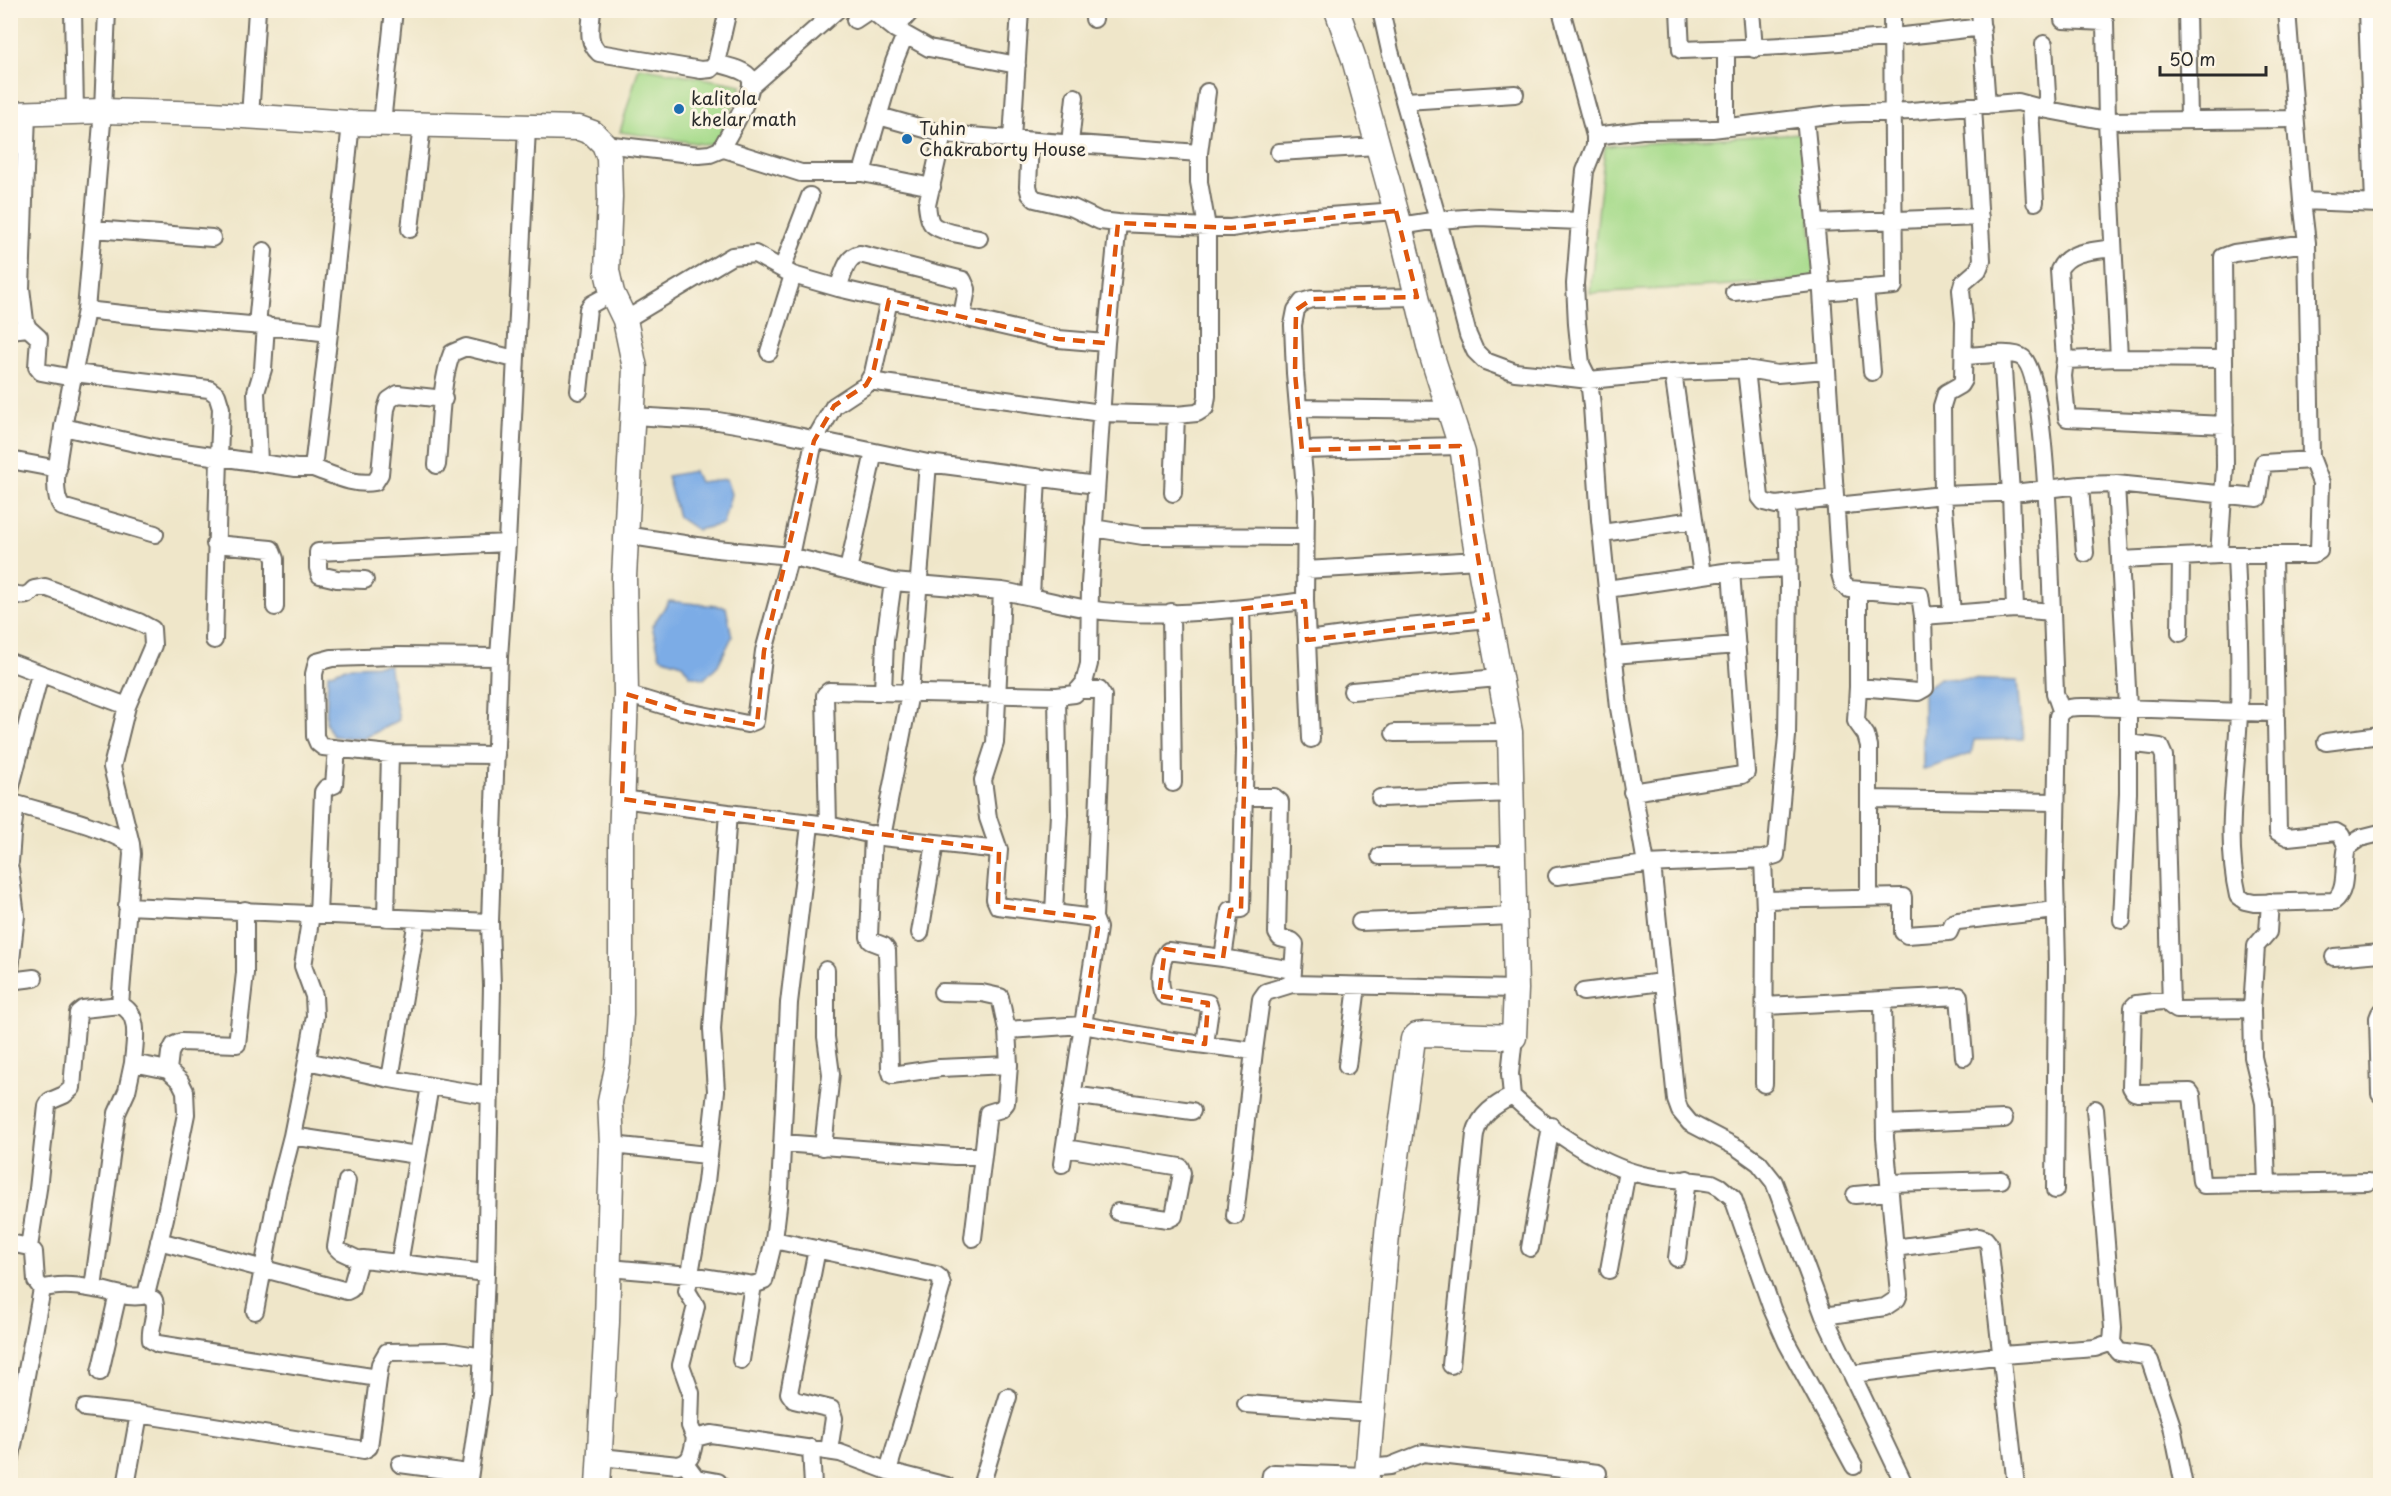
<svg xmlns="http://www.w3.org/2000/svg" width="2391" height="1496" font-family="'Playpen Sans',sans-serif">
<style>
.green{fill:#a7db8c;stroke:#69835c;stroke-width:1.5}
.water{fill:#7bace6;stroke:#536c88;stroke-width:1.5}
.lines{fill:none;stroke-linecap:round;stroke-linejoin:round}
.street-casing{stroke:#706c62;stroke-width:20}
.secondary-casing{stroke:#706c62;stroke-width:27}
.street{stroke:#fff;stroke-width:16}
.secondary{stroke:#fff;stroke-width:24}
.marked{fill:none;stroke:#df570e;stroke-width:4.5;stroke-dasharray:12 8;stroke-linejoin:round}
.poi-dot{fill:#1f6fb2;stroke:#fcf5e5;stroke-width:2}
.labels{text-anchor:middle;stroke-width:6;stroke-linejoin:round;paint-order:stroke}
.poi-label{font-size:18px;fill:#2b2b2b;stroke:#fcf5e5;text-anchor:start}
</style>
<rect width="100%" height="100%" fill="#fcf5e5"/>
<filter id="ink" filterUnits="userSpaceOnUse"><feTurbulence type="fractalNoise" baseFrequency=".0167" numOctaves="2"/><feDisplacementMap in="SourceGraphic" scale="12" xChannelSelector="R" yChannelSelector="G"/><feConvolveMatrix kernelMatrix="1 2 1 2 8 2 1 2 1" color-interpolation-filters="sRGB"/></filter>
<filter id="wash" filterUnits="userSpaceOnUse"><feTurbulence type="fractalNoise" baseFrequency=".008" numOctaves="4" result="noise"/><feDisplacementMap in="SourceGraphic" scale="24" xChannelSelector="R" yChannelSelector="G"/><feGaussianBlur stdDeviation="1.35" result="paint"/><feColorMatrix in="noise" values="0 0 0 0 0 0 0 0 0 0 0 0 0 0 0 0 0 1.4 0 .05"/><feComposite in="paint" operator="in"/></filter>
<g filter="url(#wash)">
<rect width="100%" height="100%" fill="#efe6c9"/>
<!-- green -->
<path class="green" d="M 639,67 L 742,85 L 716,146 L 620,132 Z
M 1800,133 L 1817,280 L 1590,293 L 1605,146 Z"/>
<!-- water -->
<path class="water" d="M 694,471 L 699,482 L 726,479 L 731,494 L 723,524 L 697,530 L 678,517 L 667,476 Z
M 669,601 L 726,607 L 732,637 L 718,665 L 704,679 L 690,675 L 682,664 L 660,657 L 652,626 Z
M 389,665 L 399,720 L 363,739 L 333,736 L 326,723 L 328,674 L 351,666 Z
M 1939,678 L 2018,681 L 2023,739 L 1974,740 L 1971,754 L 1923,770 L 1923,691 Z"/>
</g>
<g filter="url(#ink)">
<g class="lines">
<defs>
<path id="street" d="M 73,10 L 75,111
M 107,10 L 103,111 L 86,310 L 63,427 L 162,449 L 219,457 L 214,640
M 592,10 C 591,26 586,41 599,53 L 701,70 L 711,69 L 716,63 L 728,10
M 871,10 L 895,29 L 929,48 L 1017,65
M 1381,10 L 1390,51 L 1438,220 L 1479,217 L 1580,221 L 1575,284 L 1577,324 L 1581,364 L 1589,380 L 1592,406 L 1600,520 L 1619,708 L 1646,864
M 1561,10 L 1595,136 L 1642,130 L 1712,129 L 1838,114 L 1911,111 L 2018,102 L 2048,110 L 2107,121 L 2105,22 L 2063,20 L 2063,10
M 1679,10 L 1681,50 C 1782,48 1882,40 1982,27
M 1751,10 L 1754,49
M 1980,10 L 1987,105
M 2187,10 L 2189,120
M 2287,10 L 2302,201
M 2367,10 L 2374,204
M 1094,19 L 1095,10
M 855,20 L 870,10
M 895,29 L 912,10
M 2044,44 L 2048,110
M 751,86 L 837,10
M 1406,101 L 1515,94
M 2030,106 L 2035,202
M 27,113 L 21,288 L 25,321 L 28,328 L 39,338 L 37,367 L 41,372 L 73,378
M 879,116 L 943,134 L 1199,153
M 250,117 L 257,10
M 1805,118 L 1822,292
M 382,123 L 394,10
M 1726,127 L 1726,49
M 943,134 L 927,205 C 928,211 928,219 932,224 C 939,232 969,236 979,238
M 1012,139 L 1020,10
M 1030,141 L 1028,186 L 1030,194 L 1035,199 L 1073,208 L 1100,221 L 1118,223
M 1070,143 L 1075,97
M 604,144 L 699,155 L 710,154 L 720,150 C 727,138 757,89 750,78 C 745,69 725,66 716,63
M 721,148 L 801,173 L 862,173 L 932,187
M 1279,152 L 1377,146
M 862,173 L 894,62 L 905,35
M 1580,221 L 1585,171 L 1595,146 L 1595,136
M 1815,223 L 1980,217
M 1400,226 L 1438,220 L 1468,335 L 1475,351 L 1485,361 L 1515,372 L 1546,375 L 1589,380 L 1673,372 L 1746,369 L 1760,497 L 1764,502 L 1776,505 L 1835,498
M 94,229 L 212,238
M 410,229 L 422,125
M 782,269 L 810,196
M 838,288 C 843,276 846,256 860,254 L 963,280 L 967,289 L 962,316
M 1865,288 L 1872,372
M 1734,292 L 1821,282
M 625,320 L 732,256 L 755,254 L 793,275 L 838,288 L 1058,339 L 1106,343 L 1090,584 L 1089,664 L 1084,683 L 1075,694 L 1057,696
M 257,325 L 264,251
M 10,330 L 28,328
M 329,333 L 351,123
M 1106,343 L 1118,223 L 1231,228 L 1289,219 L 1396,211
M 769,352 L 793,275
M 2002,354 L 2011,493 L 2015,609
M 1964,356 C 1977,356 2013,350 2023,358 C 2047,378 2050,573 2052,612
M 2119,358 L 2065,360 L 2063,376 L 2067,418 L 2225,425
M 2223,359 L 2119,358 L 2107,121 L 2295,119
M 2065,360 L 2059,270 C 2068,250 2094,251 2113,248
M 1746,369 L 1777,374 L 1826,370
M 1673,372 L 1702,575
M 74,373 L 209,389 L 217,395 L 221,408 L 219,457 L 296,468 L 313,468 L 329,333 C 248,323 166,320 86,310
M 869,381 L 1101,413 L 1176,415 L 1197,413 L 1205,408 L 1207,396 L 1207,227 L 1199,182 L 1199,153 L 1207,92
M 579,391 L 588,309 L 592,304 L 612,293
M 1298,408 L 1450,410
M 633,416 L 718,421 L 759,428 L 928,463 L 1096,485
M 63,427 C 61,447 49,491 62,507 L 155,534
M 1302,450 L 1460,446
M 10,460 L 58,469
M 259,463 L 256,392 L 263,369 L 266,325
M 437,465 C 440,433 440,382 452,353 L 466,347 L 515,359
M 313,468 C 333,475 354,486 375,482 L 380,474 L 386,409 L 389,400 L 398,394 L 444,399
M 2116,484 L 2128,707 L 2128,793 L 2122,920
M 2080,485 L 2085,553
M 1173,493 L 1176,415
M 1836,506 L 1943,495 L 2022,492 L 2080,485 L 2116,484 L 2258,498 L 2263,463 L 2312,460
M 1093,528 L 1143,536 L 1304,537
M 1602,533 L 1694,520
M 625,535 L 717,549 L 790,556 L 893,582 L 1002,591
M 215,544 L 271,549 L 275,559 L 275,607
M 2219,555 L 2225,467 L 2223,257 L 2234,253 L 2307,243 L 2302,201 L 2380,204
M 2236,555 C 2238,607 2241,660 2239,712 C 2237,772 2224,836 2238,896 L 2245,901 L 2254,903 L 2334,901 C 2349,890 2342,864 2347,847 L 2360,838 L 2380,833
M 2273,555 L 2278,832 L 2288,837 L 2336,832 L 2341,835 L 2347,847
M 2121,560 L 2219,555 L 2312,555 L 2319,551 L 2321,483 L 2311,457 L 2307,243
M 848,570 L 874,452
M 1305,570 L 1479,560
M 365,580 L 337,579 L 320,575 L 318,568 L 318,552 L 507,543
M 1607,589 L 1731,571 L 1789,568
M 1858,591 L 1858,687 L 1856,721 L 1866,735 L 1869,746 L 1869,898
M 10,593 C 21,596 27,598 34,589 L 45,587 L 139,622 L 152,629 L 153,645 L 127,706 L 112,767 L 131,844
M 1031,596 L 1037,477
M 1305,601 L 1306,499 L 1295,373 L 1293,325 L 1296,310 L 1302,302 L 1312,299 L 1417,297
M 1171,612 L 1173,783
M 1952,614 L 1943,495 L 1942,406 L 1946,393 L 1960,385 L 1963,380 L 1964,322 L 1961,290 L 1963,283 L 1978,270 L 1982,260 L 1973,106
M 1923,616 L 2015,609 L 2052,612 L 2055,693 L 2061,710
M 2180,633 L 2181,557
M 1613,655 L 1737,645
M 10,662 L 127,706
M 1858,687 L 1918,692 L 1925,688 L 1923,616 L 1920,595 L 1849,589 L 1843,584 L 1840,574 L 1822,292 L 1894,286 L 1892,10
M 1078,690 L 1099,690 L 1103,696 L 1094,918
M 1352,691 L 1498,678
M 883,692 L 885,640 L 893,582
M 626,694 L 682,711 L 747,724 L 755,721 L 764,651 L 790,556 L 814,441 L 834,406 L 866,385 L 873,373 L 889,300
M 1394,733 L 1510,732
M 1311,739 L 1307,640 L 1388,629 L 1488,619
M 2326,742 L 2380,735
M 2128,743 L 2160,747 L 2164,756 L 2171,1006 L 2177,1010 L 2252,1009
M 496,755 L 390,754 L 323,747 L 318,743 L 315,736 L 314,674 L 317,662 L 332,658 L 395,656 L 499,657
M 10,790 L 40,674
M 1632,792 L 1742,775 L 1746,772 L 1731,571
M 1244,797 L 1274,797 L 1280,802 L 1277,933 L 1280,938 L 1292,941 L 1295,944 L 1292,984
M 1380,798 L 1513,793
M 622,799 L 728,813
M 1869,799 L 2056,802
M 10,802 C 51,815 94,823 131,844 L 132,854 L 120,1005 L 83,1009 L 78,1013 L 72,1088 L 64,1095 L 50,1101 L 47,1106 L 38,1189 L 29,1247
M 828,825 L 825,695 L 829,691 L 1057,696 L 1059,814 L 1054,913 L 1094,918 L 1098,928 L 1083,1025 L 1007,1030 L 1009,1065 L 940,1068 L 892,1075 L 890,1069 L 887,950 L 884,946 L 871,941 L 869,937 L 873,834
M 882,837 L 910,693 L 928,463
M 999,850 L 995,899 L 998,906 L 1054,913
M 1380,856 L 1511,855
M 1763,859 L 1765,911 L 1764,1084
M 10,862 L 12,834 L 16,804
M 1652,864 L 1676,1100 L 1680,1111 L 1690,1123 L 1738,1148 L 1759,1163 L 1774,1182 L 1824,1316 L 1905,1486
M 10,869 L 16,916 L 10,969
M 1557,876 L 1646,864 L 1763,859 L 1776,855 L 1787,736 L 1789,584 L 1787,504
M 1765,900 L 1903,897 L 1903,932 L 1907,935 L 1949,932 L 1953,923 L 1958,921 L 2056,910
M 127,906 L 490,922 L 492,986 L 486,1273 L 481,1394 L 468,1486
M 318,915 L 323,792 L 326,788 L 334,785 L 337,749
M 386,918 L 390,754
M 490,922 L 499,657 L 507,543 L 527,128
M 1360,922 L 1514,916
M 920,933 L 935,843
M 2334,957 L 2380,953
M 1223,958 L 1293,970
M 10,981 L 34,978
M 942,992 L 982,993 L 1000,997 L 1007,1030
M 1583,992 L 1662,982
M 2171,1000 L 2136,1004 L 2133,1007 L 2131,1087 L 2134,1092 L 2138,1093 L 2190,1092 L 2192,1095 L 2201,1181 L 2204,1185 L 2368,1182
M 120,1005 C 142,1014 134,1044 133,1063 L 168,1070
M 1765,1006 L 1959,996 L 1964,1057
M 2380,1013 L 2378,1018 L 2380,1094
M 1514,1037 L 1510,1074 L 1512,1096 C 1545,1127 1598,1165 1643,1175 C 1665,1180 1689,1179 1712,1183 L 1720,1187 L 1733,1198 L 1772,1309 L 1787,1343 L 1854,1466
M 1205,1044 L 1210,1009 L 1208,1003 L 1165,996 C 1157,986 1160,960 1168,951 L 1223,958 L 1230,910 L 1241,909 L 1245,750 L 1241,609
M 307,1061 L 315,1016 L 314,996 L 303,966 L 311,914
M 1347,1066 L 1357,986
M 390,1079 L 417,920
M 1072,1095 L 1192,1111
M 1885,1124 L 2004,1119
M 292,1136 L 417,1155
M 782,1143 L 955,1156 L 983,1156 L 988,1113 L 1001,1109 L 1006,1103 L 1009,1065
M 612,1145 L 707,1155
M 823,1147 L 831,1074 L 826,1037 L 826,970
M 1065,1148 L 1180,1167 L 1182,1173 L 1174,1216 L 1168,1219 L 1118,1212
M 1062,1164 L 1083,1025 L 1173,1041 L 1254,1051 L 1261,999 L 1266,992 L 1292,984 L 1516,989
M 347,1181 L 336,1247 L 340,1251 L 359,1260 L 363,1259 L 486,1273
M 1889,1183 L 2001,1180
M 2267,1184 L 2264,1103 L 2253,1057 L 2252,1009 L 2256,946 L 2268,932 L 2270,902
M 2055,1190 L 2057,965 L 2055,880 L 2058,716 C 2065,705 2078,707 2089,707 L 2275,713
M 1855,1195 L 1889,1192
M 1235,1216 L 1254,1051
M 973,1238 L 983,1156
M 774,1240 L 936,1275 L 940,1278 L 942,1285 L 888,1471
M 159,1241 L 347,1291 L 351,1289 L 359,1260
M 10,1243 L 29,1247 L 34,1252 L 36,1281 L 42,1289
M 1530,1248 L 1551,1126
M 1894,1248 L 1979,1237 L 1985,1239 L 1989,1244 L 2016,1486
M 817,1249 L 789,1393 L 794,1400 L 831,1409 L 834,1418 L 829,1451
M 1677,1258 L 1687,1179
M 399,1264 L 430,1086
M 609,1268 L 690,1275 L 753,1285 L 764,1281 L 774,1240 L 780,1190 L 789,1003 L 810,825
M 1609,1270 L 1627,1171
M 93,1288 L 117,1113 L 127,1091 L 133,1063
M 146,1295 L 154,1300 C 158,1315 149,1326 151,1340 L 158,1344 L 378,1378
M 255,1311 L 278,1190 L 292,1136 L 307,1061 L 390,1079 L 490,1096
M 1824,1316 L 1885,1307 L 1897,1299 L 1899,1294 L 1885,1138 L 1883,1000
M 2112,1342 L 2119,1352 L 2146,1356 L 2150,1361 L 2172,1426 L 2184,1486
M 741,1360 L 753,1285
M 1451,1365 L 1475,1134 C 1480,1114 1495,1105 1512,1096
M 100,1372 L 118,1294
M 1853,1374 L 2003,1355 L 2095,1348 L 2112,1342 L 2113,1328 L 2095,1109
M 1246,1404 L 1372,1413
M 85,1408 L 139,1414
M 695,1438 L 690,1426 L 691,1393 L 681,1365 L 696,1306 L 687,1291 L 706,1182 L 716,1091 L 712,1029 L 728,813 L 828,825 L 882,837 L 999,850 L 988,818 L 983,780 L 995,743 L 1002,591 C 1031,596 1059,604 1088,609 C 1156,620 1236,609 1305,601 L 1307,640
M 811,1448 L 813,1486
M 601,1457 L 678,1465 C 693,1462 692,1451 695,1438 L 711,1434 L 840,1453 L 888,1471 L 947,1486
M 10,1462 L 42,1289 C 57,1284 79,1286 94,1289 C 111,1291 129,1300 146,1295 L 165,1218 L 186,1114 L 185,1091 L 180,1081 L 168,1070 L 170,1053 L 174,1045 L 181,1042 L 237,1044 L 245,973 L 245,910
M 685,1463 L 696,1478 L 718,1482 L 720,1486
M 400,1464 L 468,1473
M 1368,1468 L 1390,1466 L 1423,1453 L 1598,1473
M 126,1486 L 139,1414 L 364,1450 L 369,1447 L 380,1364 L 387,1352 L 446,1351 L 483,1357
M 981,1486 L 1008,1397
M 1269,1486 L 1271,1475 L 1274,1473 L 1367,1476"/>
<path id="secondary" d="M 1337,10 L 1354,59 L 1400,226 L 1430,350 L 1463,453 L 1473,530 L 1510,732 L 1516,989 L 1514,1037 L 1425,1034 L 1417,1035 L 1413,1039 L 1388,1223 L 1366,1486
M 10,114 L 103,111 L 211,114 L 351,123 L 579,128 L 593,133 L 604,144 L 609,158 L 610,197 L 607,271 L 612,293 L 625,320 L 635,368 L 624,577 L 626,694 L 621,841 L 621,1015 L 618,1063 L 610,1102 L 612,1145 L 607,1322 L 598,1486"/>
</defs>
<!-- street casing -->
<use href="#street" class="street-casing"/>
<!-- secondary casing -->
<use href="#secondary" class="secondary-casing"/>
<!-- street -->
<use href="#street" class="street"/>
<!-- secondary -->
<use href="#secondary" class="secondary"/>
</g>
</g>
<!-- marked area -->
<path class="marked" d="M 1396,211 L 1417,297 L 1312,299 L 1296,310 L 1295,373 L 1302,450 L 1460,446 L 1488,619 L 1307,640 L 1305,601 L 1241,609 L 1245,750 L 1241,909 L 1230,910 L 1223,958 L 1165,949 L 1159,996 L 1208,1003 L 1205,1044 L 1083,1025 L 1098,928 L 1094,918 L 998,906 L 999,850 L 622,799 L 626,694 L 682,711 L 757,725 L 764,651 L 814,441 L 834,406 L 866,385 L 873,373 L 889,300 L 1058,339 L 1106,343 L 1118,223 L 1231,228 Z"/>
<!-- markers -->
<g class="poi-dot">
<circle cx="679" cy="109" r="6"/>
<circle cx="907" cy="139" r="6"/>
</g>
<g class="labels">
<!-- poi labels -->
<g class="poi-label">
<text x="691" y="105">kalitola<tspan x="691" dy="21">khelar math</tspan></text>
<text x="919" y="135">Tuhin<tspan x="919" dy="21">Chakraborty House</tspan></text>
</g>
</g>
<!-- margin -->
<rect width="2391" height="1496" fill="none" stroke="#fcf5e5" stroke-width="36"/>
<!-- scale -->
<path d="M2160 66v9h106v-9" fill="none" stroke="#2b2b2b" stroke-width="3"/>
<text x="2169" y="66" font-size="18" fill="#2b2b2b" stroke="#fcf5e5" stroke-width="4.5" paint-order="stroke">50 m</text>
</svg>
